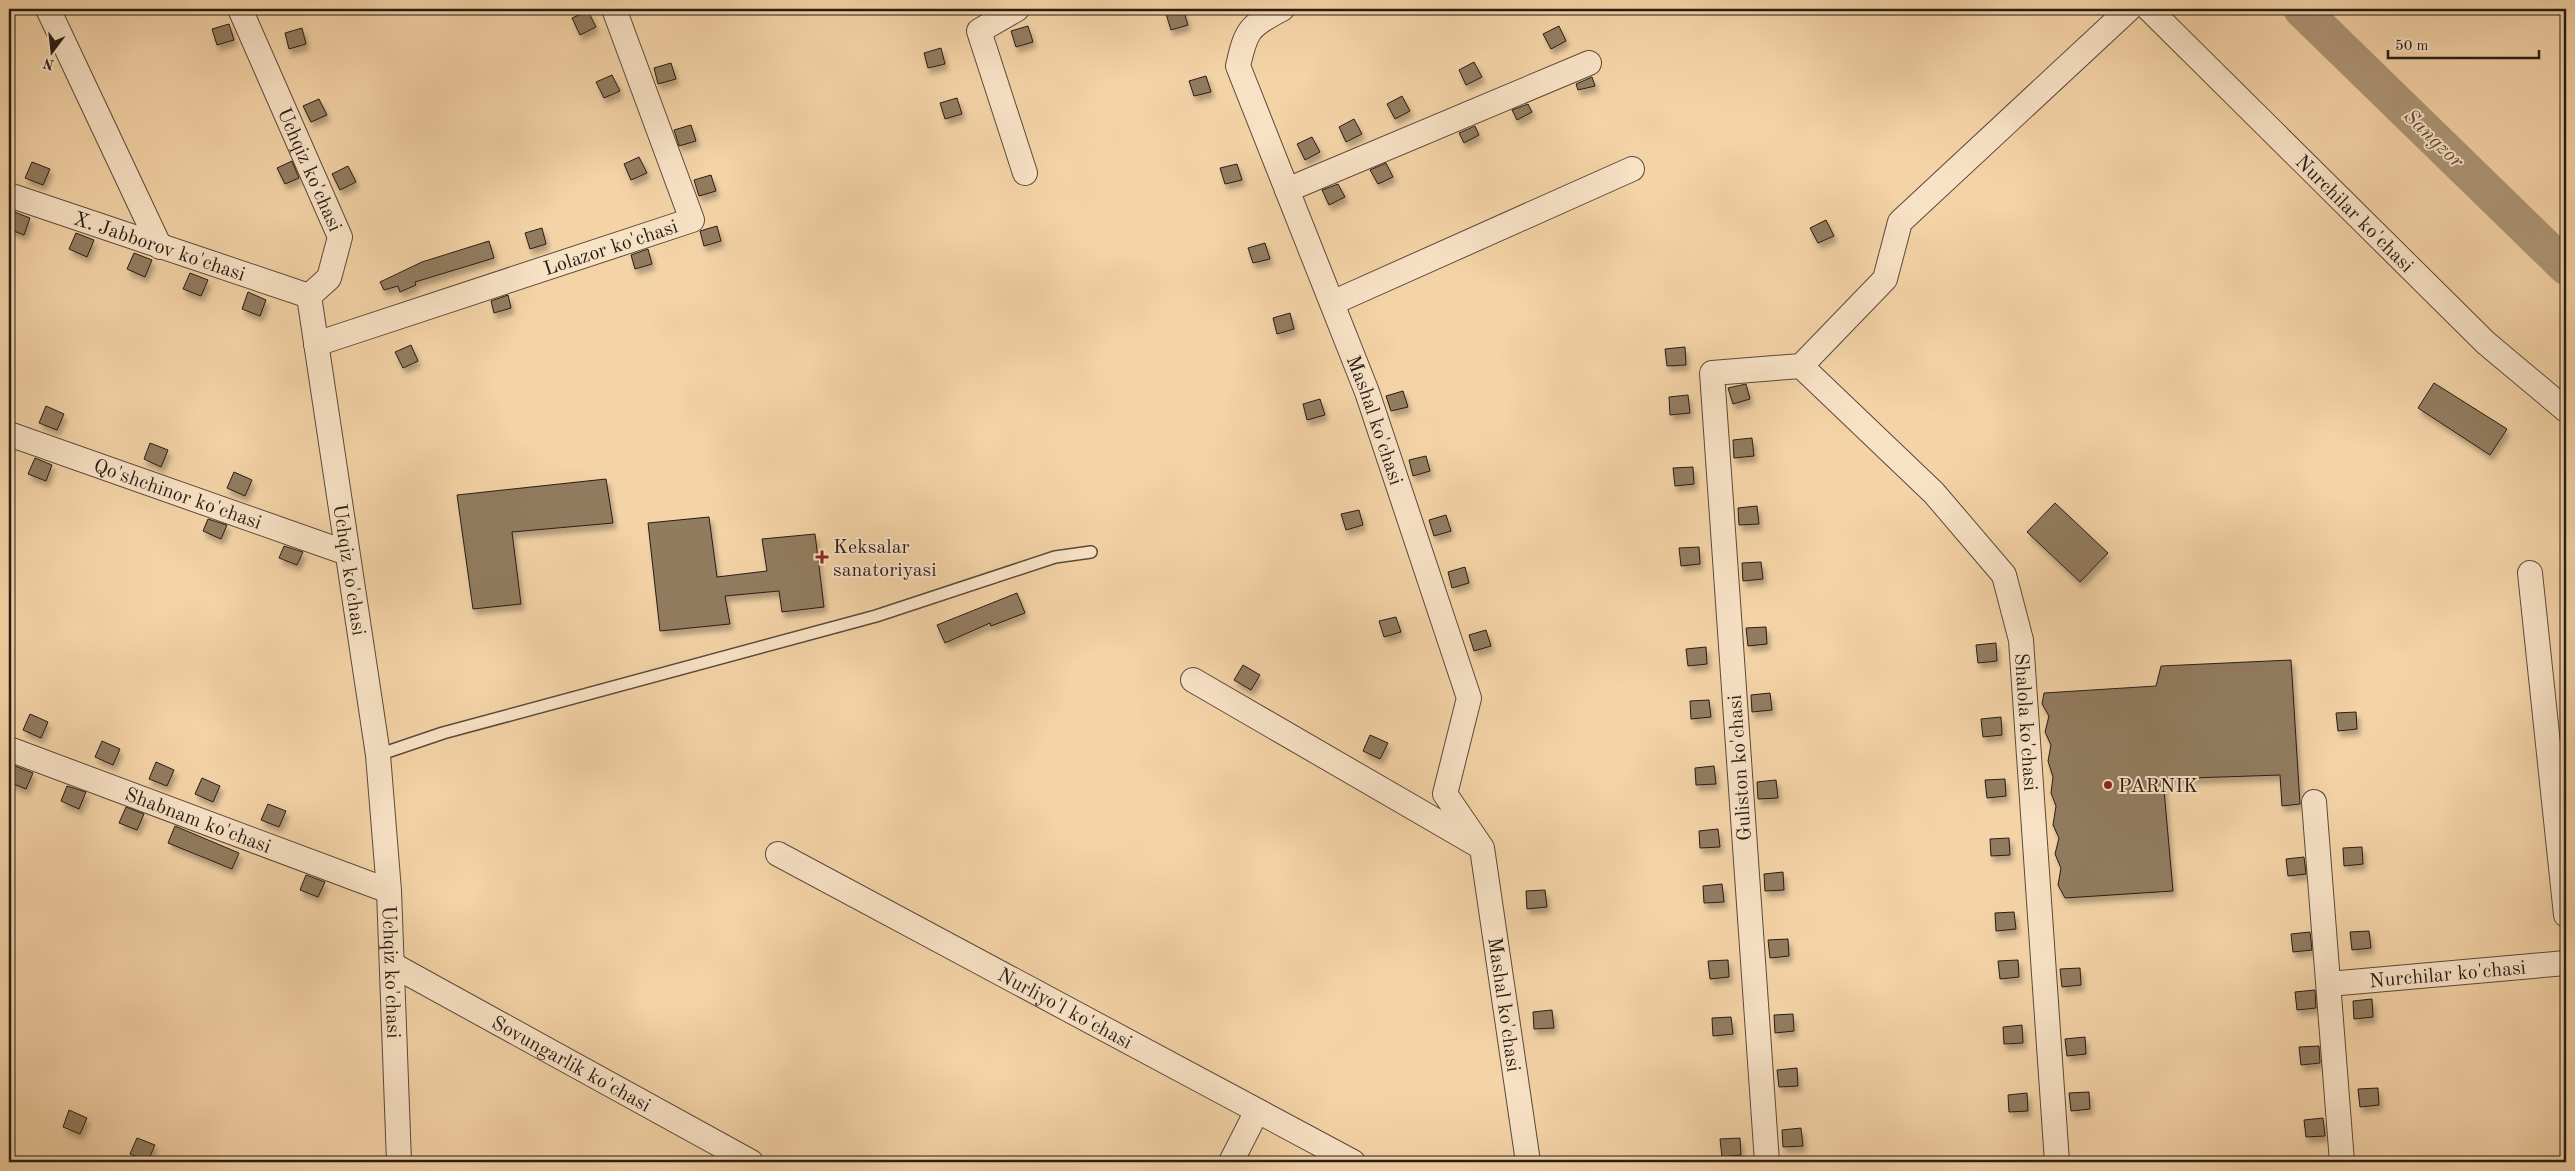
<svg xmlns="http://www.w3.org/2000/svg" width="2575" height="1171" font-family="'Old Standard TT',serif">
<style>
.lines{fill:none;stroke-linecap:round;stroke-linejoin:round}
.river{stroke:#ae9575;stroke-width:36}
.building{fill:#927b61;stroke:#271c15;filter:url(#shadow)}
.service-casing{stroke:#5a4a3a;stroke-width:14}
.minor-casing{stroke:#5a4a3a;stroke-width:26}
.service{stroke:#f8e2c6;stroke-width:11}
.minor{stroke:#f8e2c6;stroke-width:24}
.poi-dot{fill:#8f2418;stroke:#f8e2c6;stroke-width:2}
.labels{text-anchor:middle;stroke-width:4;stroke-linejoin:round;paint-order:stroke}
.street-label{font-size:20px;fill:#271c15;stroke:#f8e2c6}
.poi-label{font-size:20px;fill:#271c15;stroke:#f8e2c6;text-anchor:start}
.water-label{font-size:21px;font-style:italic;fill:#5d4c3b;stroke:#f8e2c6}
</style>
<defs>
<filter id="shadow"><feDropShadow dx="3" dy="5.5" stdDeviation="2.5" flood-color="#0004"/></filter>
</defs>
<rect width="100%" height="100%" fill="#f4d3a7"/>
<filter id="stains"><feTurbulence type="fractalNoise" baseFrequency=".004" numOctaves="4"/><feColorMatrix values="0 0 0 0 .2 0 0 0 0 .09 0 0 0 0 .02 0 0 0 .5 -.17"/></filter>
<radialGradient id="worn" r=".72"><stop offset=".6" stop-color="#630" stop-opacity="0"/><stop offset="1" stop-color="#630" stop-opacity=".3"/></radialGradient>
<g class="lines">
<!-- river -->
<path class="river" d="M 2301,9 L 2566,267"/>
</g>
<!-- building -->
<path class="building" d="M 1183,9 L 1188,25 L 1171,30 L 1166,14 Z
M 588,11 L 596,27 L 580,35 L 572,18 Z
M 229,24 L 234,40 L 217,45 L 212,29 Z
M 1028,26 L 1033,42 L 1016,47 L 1011,31 Z
M 1559,26 L 1566,41 L 1551,49 L 1543,34 Z
M 302,28 L 306,44 L 289,49 L 285,33 Z
M 941,48 L 945,64 L 928,68 L 924,53 Z
M 1474,62 L 1482,77 L 1466,85 L 1459,70 Z
M 671,63 L 676,79 L 658,84 L 654,68 Z
M 612,75 L 620,91 L 604,98 L 596,82 Z
M 1206,76 L 1211,92 L 1194,96 L 1189,81 Z
M 1592,77 L 1595,86 L 1578,90 L 1576,84 Z
M 1402,96 L 1410,111 L 1395,119 L 1387,104 Z
M 957,98 L 962,114 L 945,119 L 940,103 Z
M 319,99 L 327,115 L 311,122 L 303,106 Z
M 1528,104 L 1532,112 L 1517,120 L 1512,110 Z
M 1354,119 L 1362,134 L 1346,142 L 1339,127 Z
M 691,125 L 696,141 L 679,146 L 674,130 Z
M 1475,126 L 1479,135 L 1464,143 L 1459,133 Z
M 1312,137 L 1320,152 L 1305,160 L 1297,144 Z
M 639,157 L 647,173 L 631,180 L 624,164 Z
M 292,161 L 299,178 L 285,184 L 277,168 Z
M 32,162 L 50,169 L 43,185 L 25,178 Z
M 1386,163 L 1393,177 L 1378,184 L 1370,170 Z
M 1237,164 L 1242,180 L 1225,184 L 1220,168 Z
M 348,166 L 356,182 L 340,190 L 332,174 Z
M 711,175 L 716,191 L 699,196 L 694,180 Z
M 1338,184 L 1345,197 L 1329,205 L 1322,190 Z
M 12,211 L 30,218 L 24,235 L 9,229 L 9,219 Z
M 1826,220 L 1834,236 L 1818,243 L 1810,228 Z
M 717,226 L 721,241 L 704,246 L 700,231 Z
M 542,228 L 546,244 L 530,249 L 525,233 Z
M 76,233 L 94,240 L 87,257 L 69,249 Z
M 489,241 L 494,258 L 415,282 L 416,285 L 400,292 L 398,286 L 384,290 L 380,282 L 422,262 Z
M 1265,243 L 1270,259 L 1253,263 L 1248,248 Z
M 648,249 L 652,264 L 635,269 L 631,255 Z
M 134,253 L 152,260 L 145,277 L 127,269 Z
M 190,273 L 208,280 L 201,296 L 183,289 Z
M 248,292 L 266,300 L 260,316 L 242,309 Z
M 508,295 L 511,308 L 494,313 L 491,301 Z
M 1290,313 L 1294,329 L 1277,334 L 1273,318 Z
M 411,345 L 418,361 L 403,368 L 395,352 Z
M 1685,347 L 1686,365 L 1667,366 L 1665,349 Z
M 2434,383 L 2507,429 L 2490,455 L 2418,408 Z
M 1746,384 L 1750,399 L 1733,404 L 1728,388 Z
M 1403,391 L 1408,407 L 1391,411 L 1386,396 Z
M 1688,395 L 1690,413 L 1670,415 L 1669,397 Z
M 1320,399 L 1325,415 L 1307,420 L 1303,404 Z
M 46,406 L 64,414 L 57,430 L 39,423 Z
M 1752,438 L 1754,456 L 1734,458 L 1733,440 Z
M 150,443 L 168,450 L 161,467 L 144,459 Z
M 1426,456 L 1430,471 L 1413,476 L 1409,460 Z
M 35,458 L 52,465 L 46,481 L 28,474 Z
M 1693,467 L 1694,484 L 1675,486 L 1673,468 Z
M 234,472 L 252,480 L 245,496 L 227,488 Z
M 606,479 L 613,523 L 512,532 L 521,604 L 473,609 L 457,495 Z
M 2055,503 L 2108,553 L 2080,582 L 2027,532 Z
M 1757,506 L 1759,524 L 1739,525 L 1738,508 Z
M 1359,510 L 1363,525 L 1346,530 L 1341,514 Z
M 1446,515 L 1451,531 L 1434,536 L 1429,520 Z
M 709,517 L 717,577 L 767,571 L 762,539 L 815,534 L 824,607 L 782,612 L 779,591 L 725,596 L 730,624 L 660,631 L 648,523 Z
M 208,519 L 227,525 L 221,539 L 203,531 Z
M 284,546 L 303,552 L 297,565 L 279,558 Z
M 1699,547 L 1700,564 L 1681,566 L 1679,548 Z
M 1761,562 L 1763,579 L 1743,581 L 1742,563 Z
M 1465,567 L 1469,583 L 1452,588 L 1448,572 Z
M 1017,593 L 1025,613 L 991,626 L 990,623 L 945,643 L 937,625 Z
M 1396,617 L 1401,632 L 1384,637 L 1379,621 Z
M 1766,627 L 1767,644 L 1748,646 L 1746,628 Z
M 1486,630 L 1491,646 L 1474,651 L 1469,635 Z
M 1996,643 L 1997,661 L 1978,663 L 1976,645 Z
M 1706,647 L 1707,664 L 1688,666 L 1686,649 Z
M 2291,660 L 2300,804 L 2282,806 L 2280,775 L 2163,779 L 2173,891 L 2065,898 L 2058,885 L 2061,868 L 2055,854 L 2059,838 L 2053,825 L 2056,806 L 2051,793 L 2053,777 L 2048,761 L 2051,745 L 2045,732 L 2049,716 L 2042,704 L 2044,693 L 2156,686 L 2161,666 Z
M 1243,665 L 1260,675 L 1251,690 L 1234,680 Z
M 1770,693 L 1772,710 L 1752,712 L 1751,695 Z
M 1709,700 L 1711,717 L 1691,719 L 1690,701 Z
M 2356,712 L 2357,729 L 2338,731 L 2336,713 Z
M 30,714 L 48,722 L 41,738 L 23,730 Z
M 2001,717 L 2002,735 L 1983,737 L 1981,719 Z
M 1370,735 L 1388,743 L 1380,759 L 1363,751 Z
M 102,741 L 120,749 L 113,765 L 95,757 Z
M 156,762 L 174,770 L 167,786 L 149,779 Z
M 15,766 L 33,773 L 26,789 L 9,782 Z
M 1714,766 L 1716,784 L 1696,785 L 1695,768 Z
M 202,778 L 220,786 L 213,802 L 195,794 Z
M 2005,779 L 2006,796 L 1987,798 L 1985,780 Z
M 1776,780 L 1778,798 L 1758,799 L 1757,782 Z
M 67,786 L 86,792 L 79,809 L 61,801 Z
M 268,804 L 286,811 L 279,827 L 261,820 Z
M 126,807 L 144,814 L 137,830 L 119,823 Z
M 175,826 L 239,853 L 232,869 L 168,843 Z
M 1718,829 L 1720,847 L 1700,848 L 1699,831 Z
M 2009,838 L 2010,855 L 1991,856 L 1990,839 Z
M 2362,847 L 2363,864 L 2344,866 L 2343,848 Z
M 2304,857 L 2306,874 L 2288,876 L 2286,859 Z
M 1783,872 L 1784,890 L 1765,891 L 1764,874 Z
M 306,875 L 325,882 L 318,897 L 300,890 Z
M 1722,884 L 1724,902 L 1704,903 L 1703,886 Z
M 1545,890 L 1547,907 L 1527,909 L 1526,891 Z
M 2014,912 L 2016,929 L 1996,931 L 1995,913 Z
M 2369,931 L 2371,948 L 2352,950 L 2350,932 Z
M 2310,932 L 2312,950 L 2293,952 L 2291,934 Z
M 1788,939 L 1789,956 L 1770,958 L 1768,940 Z
M 1728,960 L 1729,977 L 1710,979 L 1708,961 Z
M 2018,960 L 2019,977 L 2000,979 L 1998,961 Z
M 2080,968 L 2081,985 L 2062,987 L 2060,969 Z
M 2315,990 L 2316,1008 L 2297,1010 L 2295,992 Z
M 2372,999 L 2373,1017 L 2354,1019 L 2353,1001 Z
M 1552,1010 L 1554,1028 L 1534,1029 L 1533,1012 Z
M 1793,1014 L 1794,1031 L 1775,1033 L 1774,1015 Z
M 1731,1017 L 1733,1034 L 1713,1036 L 1712,1018 Z
M 2022,1025 L 2023,1043 L 2004,1044 L 2003,1027 Z
M 2085,1037 L 2086,1054 L 2067,1056 L 2065,1039 Z
M 2319,1046 L 2320,1063 L 2301,1065 L 2299,1047 Z
M 1797,1068 L 1798,1086 L 1779,1087 L 1777,1070 Z
M 2378,1088 L 2379,1105 L 2360,1107 L 2358,1089 Z
M 2089,1092 L 2090,1109 L 2071,1111 L 2069,1093 Z
M 2027,1093 L 2028,1111 L 2009,1112 L 2008,1095 Z
M 69,1110 L 87,1118 L 80,1134 L 63,1127 Z
M 2323,1118 L 2325,1136 L 2306,1137 L 2304,1120 Z
M 1801,1128 L 1803,1146 L 1783,1147 L 1782,1130 Z
M 137,1138 L 155,1145 L 148,1161 L 130,1154 Z
M 1740,1138 L 1741,1155 L 1722,1157 L 1720,1139 Z"/>
<g class="lines">
<defs>
<path id="service" d="M 378,755 L 443,733 L 876,616 L 1055,557 L 1091,552"/>
<g id="minor">
<path d="M 48,9 L 160,247"/>
<path id="s1" d="M 240,9 L 340,237 L 329,278 L 309,296 L 378,755 L 389,891 L 399,1162"/>
<path d="M 1017,9 L 979,31 L 1025,173"/>
<path id="s2" d="M 1282,9 C 1249,26 1246,30 1238,66 L 1367,392 L 1469,698 L 1445,794 L 1482,848 L 1528,1162"/>
<path id="s3" d="M 2149,9 L 2486,343 L 2566,410"/>
<path d="M 1287,190 L 1589,63"/>
<path id="s4" d="M 9,195 L 309,296"/>
<path d="M 1332,303 L 1632,169"/>
<path id="s5" d="M 316,344 L 692,220 L 614,9"/>
<path id="s6" d="M 1801,366 L 1934,493 L 2004,575 L 2021,640 L 2057,1162"/>
<path id="s7" d="M 9,434 L 347,553"/>
<path d="M 2530,573 L 2566,915"/>
<path d="M 1193,680 L 1476,844"/>
<path id="s8" d="M 9,749 L 389,891"/>
<path d="M 2314,802 L 2342,1162"/>
<path id="s9" d="M 778,854 L 1353,1162"/>
<path id="s10" d="M 393,965 L 751,1162"/>
<path id="s11" d="M 2329,984 L 2566,963"/>
<path d="M 1231,1162 L 1257,1111"/>
<path d="M 1767,1162 L 1712,373 L 1801,366 L 1885,279 L 1900,222 L 2129,9"/>
</g>
</defs>
<!-- service casing -->
<use href="#service" class="service-casing"/>
<!-- minor casing -->
<use href="#minor" class="minor-casing"/>
<!-- service -->
<use href="#service" class="service"/>
<!-- minor -->
<use href="#minor" class="minor"/>
</g>
<!-- markers -->
<g class="poi-dot">
<path d="M819.5 549.5h5v5h5v5h-5v5h-5v-5h-5v-5h5z"/>
<circle cx="2108" cy="785" r="5"/>
</g>
<g class="labels">
<!-- street labels -->
<g class="street-label">
<text dy="7" stroke="none"><textPath href="#s1" startOffset="175">Uchqiz ko'chasi</textPath></text>
<text dy="7" stroke="none"><textPath href="#s3" startOffset="290">Nurchilar ko'chasi</textPath></text>
<text dy="7" stroke="none"><textPath href="#s4" startOffset="159">X. Jabborov ko'chasi</textPath></text>
<text dy="7" stroke="none"><textPath href="#s5" startOffset="310">Lolazor ko'chasi</textPath></text>
<text dy="7" stroke="none"><textPath href="#s2" startOffset="456">Mashal ko'chasi</textPath></text>
<text dy="7" stroke="none"><textPath href="#s7" startOffset="179">Qo'shchinor ko'chasi</textPath></text>
<text dy="7" stroke="none"><textPath href="#s1" startOffset="595">Uchqiz ko'chasi</textPath></text>
<text dy="7" stroke="none"><textPath href="#s6" startOffset="441">Shalola ko'chasi</textPath></text>
<text transform="translate(1739 768) rotate(-94)" y="7">Guliston ko'chasi</text>
<text dy="7" stroke="none"><textPath href="#s8" startOffset="202">Shabnam ko'chasi</textPath></text>
<text dy="7" stroke="none"><textPath href="#s1" startOffset="1000">Uchqiz ko'chasi</textPath></text>
<text dy="7" stroke="none"><textPath href="#s11" startOffset="119">Nurchilar ko'chasi</textPath></text>
<text dy="7" stroke="none"><textPath href="#s2" startOffset="1072">Mashal ko'chasi</textPath></text>
<text dy="7" stroke="none"><textPath href="#s9" startOffset="326">Nurliyo'l ko'chasi</textPath></text>
<text dy="7" stroke="none"><textPath href="#s10" startOffset="204">Sovungarlik ko'chasi</textPath></text>
</g>
<!-- poi labels -->
<g class="poi-label">
<text x="833" y="553">Keksalar<tspan x="833" dy="23">sanatoriyasi</tspan></text>
<text x="2118" y="792">PARNIK</text>
</g>
<!-- water labels -->
<g class="water-label">
<text transform="translate(2434 138) rotate(44)" y="7">Sangzor</text>
</g>
</g>
<!-- margin -->
<rect width="2575" height="1171" fill="none" stroke="#f4d3a7" stroke-width="30"/>
<rect x="10" y="10" width="2555" height="1151" fill="none" stroke="#271c15" stroke-width="2.5"/>
<rect x="15" y="15" width="2545" height="1141" fill="none" stroke="#271c15"/>
<!-- north arrow -->
<g transform="translate(52 52) rotate(195)" stroke="#f8e2c6" stroke-width="4" paint-order="stroke">
<path d="M0-4L9 19L0 12L-9 19Z" fill="#271c15"/>
<text y="-8" font-size="14" font-weight="bold" text-anchor="middle" fill="#271c15">N</text>
</g>
<!-- scale -->
<path d="M2388 50v8h151v-8" fill="none" stroke="#271c15" stroke-width="2.5"/>
<text x="2395" y="50" font-size="15" fill="#271c15" stroke="#f8e2c6" stroke-width="4" paint-order="stroke">50 m</text>
<rect width="100%" height="100%" filter="url(#stains)"/>
<rect width="100%" height="100%" fill="url(#worn)"/>
</svg>
